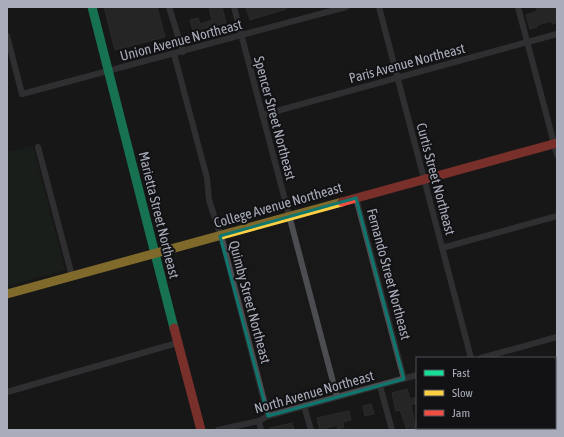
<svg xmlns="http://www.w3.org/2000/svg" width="564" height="437" font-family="'Asap Condensed',sans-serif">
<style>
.green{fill:#1e2620}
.building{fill:#363637;stroke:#414144}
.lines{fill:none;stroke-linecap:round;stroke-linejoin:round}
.street{stroke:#4c4d51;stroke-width:6}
.fast{stroke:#16e098;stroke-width:9}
.slow{stroke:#ffcf43;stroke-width:9}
.jam{stroke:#f24e42;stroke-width:9}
.marked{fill:none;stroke:#0f766e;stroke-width:3;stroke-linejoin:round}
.labels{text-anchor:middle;stroke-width:4;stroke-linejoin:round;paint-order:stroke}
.street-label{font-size:14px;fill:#a9acba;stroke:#121214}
</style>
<rect width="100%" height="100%" fill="#181818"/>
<!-- green -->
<path class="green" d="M 33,146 L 65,270 L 7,286 L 7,152 Z"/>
<!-- building -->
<path class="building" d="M 104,7 L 157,7 L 165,37 L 115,50 Z
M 209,7 L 222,7 L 226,23 L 193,31 L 190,20 L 198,18 L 200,24 L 212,20 Z
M 246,7 L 286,7 L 286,9 L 250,20 Z
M 536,7 L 557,7 L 557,22 L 552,24 L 552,21 L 537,25 L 537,27 L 530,29 L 526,15 L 538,11 Z
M 407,389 L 410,399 L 417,397 L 417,403 L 411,405 L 416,430 L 407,430 L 400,410 L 396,411 L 392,393 Z
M 371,404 L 374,414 L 365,416 L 363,406 Z
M 349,411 L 351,420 L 343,422 L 344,427 L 338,429 L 337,425 L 326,428 L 327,430 L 320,430 L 317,418 Z
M 292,423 L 294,430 L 270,430 L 270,428 Z"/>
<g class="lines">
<!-- street -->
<path class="street" d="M 169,7 L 183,52
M 234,7 L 337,397
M 379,7 L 471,358
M 518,7 L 557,155
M 7,36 L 22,94 L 346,7
M 174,54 L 207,178 L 209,200 L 223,243 L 268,416
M 262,115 L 557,34
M 38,147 L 72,276
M 356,198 L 404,379
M 442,248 L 557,216
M 481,358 L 557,337
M 380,386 L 392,430
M 7,392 L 177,343
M 304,406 L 311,430
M 259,421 L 261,430
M 218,430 L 259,421 L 268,416 L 417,375"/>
<!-- fast -->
<path class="fast" d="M 92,7 L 174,328"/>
<!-- slow -->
<path class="slow" d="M 7,294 L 342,202"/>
<!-- jam -->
<path class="jam" d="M 342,202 L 557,143
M 174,328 L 201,430"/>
</g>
<!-- marked area -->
<path d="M0 0H564V437H0ZM 356,198 L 404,379 L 268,416 L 220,236 Z" fill="#181818" fill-opacity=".55" fill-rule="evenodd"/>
<path class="marked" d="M 356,198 L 404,379 L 268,416 L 220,236 Z"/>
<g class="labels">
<!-- street labels -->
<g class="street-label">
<text transform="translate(181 40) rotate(-15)" y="5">Union Avenue Northeast</text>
<text transform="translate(407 63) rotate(-15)" y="5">Paris Avenue Northeast</text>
<text transform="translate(275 118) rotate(75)" y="5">Spencer Street Northeast</text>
<text transform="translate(436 179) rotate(75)" y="5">Curtis Street Northeast</text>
<text transform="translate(278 205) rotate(-16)" y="5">College Avenue Northeast</text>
<text transform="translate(159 215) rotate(76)" y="5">Marietta Street Northeast</text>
<text transform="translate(389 274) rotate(75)" y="5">Fernando Street Northeast</text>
<text transform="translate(250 302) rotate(75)" y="5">Quimby Street Northeast</text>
<text transform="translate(314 392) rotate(-16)" y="5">North Avenue Northeast</text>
</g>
</g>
<!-- border -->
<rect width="564" height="437" fill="none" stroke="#a9acba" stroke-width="16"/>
<!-- legend -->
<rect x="416" y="357" width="140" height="72" fill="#121214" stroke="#4e5056"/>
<rect x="424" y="370" width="20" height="6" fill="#16e098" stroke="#4e5056"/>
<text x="452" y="377" font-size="12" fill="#a9acba">Fast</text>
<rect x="424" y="390" width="20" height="6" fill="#ffcf43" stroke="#4e5056"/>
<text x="452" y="397" font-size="12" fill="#a9acba">Slow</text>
<rect x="424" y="410" width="20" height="6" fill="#f24e42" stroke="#4e5056"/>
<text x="452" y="417" font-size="12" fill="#a9acba">Jam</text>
</svg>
